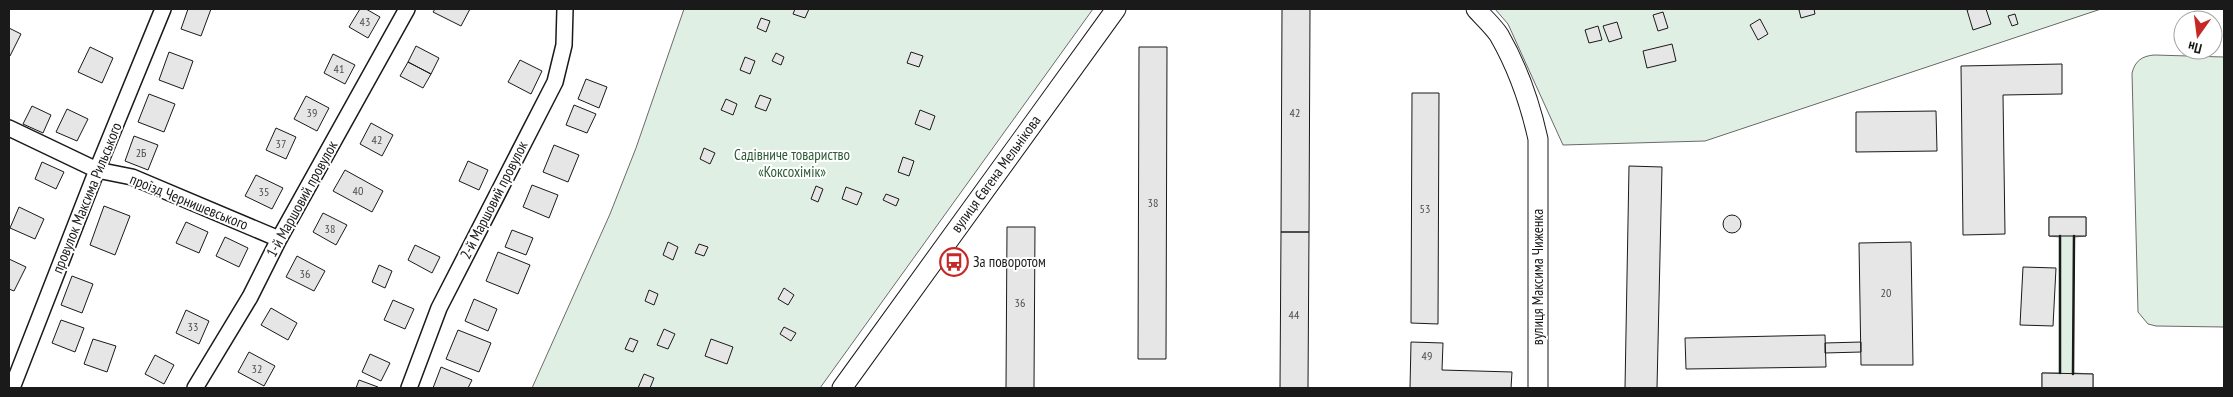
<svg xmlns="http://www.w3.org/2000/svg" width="2233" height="397" font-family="'PT Sans Narrow',sans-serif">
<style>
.green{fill:#e0efe3;stroke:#6a6a6a}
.building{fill:#e6e6e6;stroke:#1a1a1a}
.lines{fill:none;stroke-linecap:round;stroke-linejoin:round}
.minor-casing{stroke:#1a1a1a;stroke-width:18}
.tertiary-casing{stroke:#1a1a1a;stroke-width:21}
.minor{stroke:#fff;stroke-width:15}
.tertiary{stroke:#fff;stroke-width:19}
.wall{stroke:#1a1a1a;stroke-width:2.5}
.labels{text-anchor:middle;stroke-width:4;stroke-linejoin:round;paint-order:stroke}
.number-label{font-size:12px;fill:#4d4d4d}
.park-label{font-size:15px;fill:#2b5a34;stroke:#fff}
.street-label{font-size:15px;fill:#1a1a1a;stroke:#fff}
.poi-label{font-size:15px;fill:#1a1a1a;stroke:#fff;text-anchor:start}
</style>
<rect width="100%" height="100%" fill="#fff"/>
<!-- green -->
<path class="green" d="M 684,9 L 1093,9 L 820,388 L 532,388 L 610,214 L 636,148 Z
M 1495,9 L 2101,9 L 1705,141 L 1563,145 L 1508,24 Z
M 2154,55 L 2224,57 L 2224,327 L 2156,326 L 2148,324 L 2138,312 L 2132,73 C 2135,61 2142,56 2154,55 Z
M 2049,217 L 2086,217 L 2086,236 L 2074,237 L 2073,373 L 2093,374 L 2093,388 L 2042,388 L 2042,373 L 2060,373 L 2060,237 L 2049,236 Z"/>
<!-- building -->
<path class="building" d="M 188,9 L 211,9 L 201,36 L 181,29 Z
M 360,9 L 366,9 L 380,17 L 368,38 L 349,27 Z
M 435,9 L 470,9 L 461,26 L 433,12 Z
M 795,9 L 809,9 L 805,18 L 793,14 Z
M 1282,9 L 1310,9 L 1309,232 L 1281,232 Z
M 1802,9 L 1814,9 L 1815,14 L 1801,18 L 1799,10 Z
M 1971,9 L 1986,9 L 1991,24 L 1973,30 L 1967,10 Z
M 1663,12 L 1668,28 L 1658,31 L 1653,15 Z
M 2015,14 L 2018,24 L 2012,26 L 2008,16 Z
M 761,18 L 770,21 L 766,32 L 757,28 Z
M 1760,19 L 1768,34 L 1758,40 L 1750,25 Z
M 1617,22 L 1622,38 L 1609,42 L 1603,26 Z
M 1598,26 L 1602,40 L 1589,43 L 1585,30 Z
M 9,28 L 21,34 L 10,56 L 9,55 Z
M 1672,44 L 1676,61 L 1647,68 L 1643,51 Z
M 416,46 L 439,58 L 431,74 L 408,62 Z
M 90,47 L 113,58 L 102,83 L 78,72 Z
M 1139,47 L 1167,47 L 1166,359 L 1138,359 Z
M 169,52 L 193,61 L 183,89 L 159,80 Z
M 911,52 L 923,56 L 919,67 L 907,63 Z
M 776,53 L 784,57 L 781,65 L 772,61 Z
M 333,54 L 355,65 L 345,84 L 324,73 Z
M 745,57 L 755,61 L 750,74 L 740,70 Z
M 520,60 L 542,71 L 531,94 L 508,82 Z
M 408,62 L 431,74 L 423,88 L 400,76 Z
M 2062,64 L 2062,94 L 2003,95 L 2005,234 L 1963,235 L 1961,66 Z
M 586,79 L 607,87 L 599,108 L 578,99 Z
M 1412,93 L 1439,93 L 1438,324 L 1411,323 Z
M 149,94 L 175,104 L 164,132 L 138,122 Z
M 760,95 L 771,99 L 766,111 L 755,107 Z
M 306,96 L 329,108 L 317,131 L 294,119 Z
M 726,99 L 737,104 L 733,115 L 721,110 Z
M 574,105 L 596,114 L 587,133 L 566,125 Z
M 32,106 L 51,115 L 43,133 L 23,124 Z
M 67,109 L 88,119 L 77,141 L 56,132 Z
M 920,110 L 935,116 L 930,130 L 915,124 Z
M 1936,111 L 1937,151 L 1856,152 L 1856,112 Z
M 371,123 L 393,135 L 382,156 L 360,144 Z
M 276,128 L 296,137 L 286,159 L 266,150 Z
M 134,136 L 158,145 L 148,170 L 125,161 Z
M 554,145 L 579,155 L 568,182 L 543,172 Z
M 704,148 L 715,153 L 710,164 L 700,159 Z
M 903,157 L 914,161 L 909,176 L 898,172 Z
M 468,161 L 488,170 L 479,190 L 459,181 Z
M 42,162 L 64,172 L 56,189 L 35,179 Z
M 1629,166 L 1662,167 L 1657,388 L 1625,388 Z
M 345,170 L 383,191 L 372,212 L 333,191 Z
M 256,175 L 283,188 L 272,209 L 245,196 Z
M 532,185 L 558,195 L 549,218 L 523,207 Z
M 816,186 L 823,189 L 818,202 L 811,199 Z
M 846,187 L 862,193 L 857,205 L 842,199 Z
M 886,194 L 899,199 L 896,206 L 883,200 Z
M 104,206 L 130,216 L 115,255 L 90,245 Z
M 19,207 L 44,219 L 35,239 L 10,228 Z
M 323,213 L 347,225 L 336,245 L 313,232 Z
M1723 224a9 9 0 1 1 18 0a9 9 0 1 1-18 0Z
M 2049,217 L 2086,217 L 2086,236 L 2049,236 Z
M 186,222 L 208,232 L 199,253 L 176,243 Z
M 1007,227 L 1035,227 L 1034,388 L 1006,388 Z
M 512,230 L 533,238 L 526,255 L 505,247 Z
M 1281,232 L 1309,232 L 1308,388 L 1280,388 Z
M 225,237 L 248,248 L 239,267 L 216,256 Z
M 668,242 L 678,247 L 673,260 L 663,255 Z
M 1911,242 L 1913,365 L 1861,365 L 1859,243 Z
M 699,244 L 708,247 L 704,256 L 695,253 Z
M 415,245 L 440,257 L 432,273 L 408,260 Z
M 498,252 L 530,265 L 518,294 L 486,281 Z
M 297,256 L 325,271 L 314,291 L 286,277 Z
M 9,259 L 26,267 L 14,291 L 9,289 Z
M 379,265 L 392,271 L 385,288 L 372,282 Z
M 2023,267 L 2056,268 L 2053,326 L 2020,325 Z
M 72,276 L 93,284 L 82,313 L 61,305 Z
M 784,288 L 794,295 L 788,305 L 778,299 Z
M 649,290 L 658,294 L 654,305 L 645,301 Z
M 474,299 L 497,309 L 488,331 L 465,321 Z
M 393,300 L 414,309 L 405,329 L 384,320 Z
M 271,308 L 297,323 L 288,340 L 261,325 Z
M 186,310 L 209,321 L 199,344 L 176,333 Z
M 61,320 L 84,328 L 75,352 L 52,343 Z
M 784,327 L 796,333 L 791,341 L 780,334 Z
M 664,329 L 675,334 L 668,349 L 657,345 Z
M 458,330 L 491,343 L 479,372 L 446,359 Z
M 1825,335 L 1826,367 L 1686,369 L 1685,338 Z
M 630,338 L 638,341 L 633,352 L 625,349 Z
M 93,339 L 116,346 L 107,372 L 84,364 Z
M 711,339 L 733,347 L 727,364 L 705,356 Z
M 1411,342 L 1443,343 L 1442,370 L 1512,372 L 1511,388 L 1410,388 Z
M 1861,342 L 1861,352 L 1825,353 L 1825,343 Z
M 249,352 L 275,366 L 264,386 L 238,372 Z
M 370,354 L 390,363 L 381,381 L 362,372 Z
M 155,355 L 174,365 L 164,384 L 145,374 Z
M 441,367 L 472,380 L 468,388 L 433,388 Z
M 2042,373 L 2093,374 L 2093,388 L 2042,388 Z
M 644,374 L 654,378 L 650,388 L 638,388 Z
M 359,380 L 378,387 L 378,388 L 356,388 Z"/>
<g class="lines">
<defs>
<path id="minor" d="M 9,128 L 97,170 L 132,177 L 279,239
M 12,388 L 97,170 L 163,9
M 195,388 L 250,297 L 279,239 L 407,9
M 409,388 L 439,308 L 555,82 L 564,45 L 565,9"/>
<path id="tertiary" d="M 1476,9 C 1483,17 1493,26 1499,35 C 1518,68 1530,103 1538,139 L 1538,388
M 842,388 L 1116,9"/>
</defs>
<!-- minor casing -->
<use href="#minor" class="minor-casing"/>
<!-- tertiary casing -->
<use href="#tertiary" class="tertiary-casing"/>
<!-- minor -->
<use href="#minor" class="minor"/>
<!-- tertiary -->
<use href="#tertiary" class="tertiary"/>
<!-- wall -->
<path class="wall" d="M 2060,373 L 2060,236
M 2073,374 L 2074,236"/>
</g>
<!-- icons -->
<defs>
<symbol id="bus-ring" viewBox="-11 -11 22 22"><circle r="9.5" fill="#fff" stroke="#c62828" stroke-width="1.5"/><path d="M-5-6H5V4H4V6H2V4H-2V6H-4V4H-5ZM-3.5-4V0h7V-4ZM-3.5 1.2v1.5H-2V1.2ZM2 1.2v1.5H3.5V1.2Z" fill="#c62828"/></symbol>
</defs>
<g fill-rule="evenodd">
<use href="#bus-ring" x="938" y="246" width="32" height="32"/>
</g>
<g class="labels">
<!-- number labels -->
<g class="number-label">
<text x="365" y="26">43</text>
<text x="339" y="73">41</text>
<text x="312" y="117">39</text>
<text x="1295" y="117">42</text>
<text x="377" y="144">42</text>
<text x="281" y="148">37</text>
<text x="141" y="157">2Б</text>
<text x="358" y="195">40</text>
<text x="264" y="196">35</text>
<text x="1153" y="207">38</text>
<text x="1425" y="213">53</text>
<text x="330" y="233">38</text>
<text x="305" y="278">36</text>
<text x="1886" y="297">20</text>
<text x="1020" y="307">36</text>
<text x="1294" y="319">44</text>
<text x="193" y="331">33</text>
<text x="1427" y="360">49</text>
<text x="257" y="373">32</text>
</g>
<!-- park labels -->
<g class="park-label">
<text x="792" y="160">Садівниче товариство<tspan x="792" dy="17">«Коксохімік»</tspan></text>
</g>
<!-- street labels -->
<g class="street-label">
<text transform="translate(996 174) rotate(-54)" y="5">вулиця Євгена Мельнікова</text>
<text transform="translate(87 198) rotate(-68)" y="5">провулок Максима Рильського</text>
<text transform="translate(302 199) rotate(-61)" y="5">1-й Маршовий провулок</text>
<text transform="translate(494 200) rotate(-63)" y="5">2-й Маршовий провулок</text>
<text transform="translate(189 202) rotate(22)" y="5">проїзд Чернишевського</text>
<text transform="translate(1538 277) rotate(-90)" y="5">вулиця Максима Чиженка</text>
</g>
<!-- poi labels -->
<g class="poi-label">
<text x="973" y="267">За поворотом</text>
</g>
</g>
<!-- border -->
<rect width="2233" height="397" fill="none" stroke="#1a1a1a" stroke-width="20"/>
<!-- north arrow -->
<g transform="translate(2198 35) rotate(194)"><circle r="24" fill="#ffffff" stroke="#a3a3a3"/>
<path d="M0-4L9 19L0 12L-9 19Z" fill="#c62828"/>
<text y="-8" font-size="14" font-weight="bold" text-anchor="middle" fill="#1a1a1a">Пн</text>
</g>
</svg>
